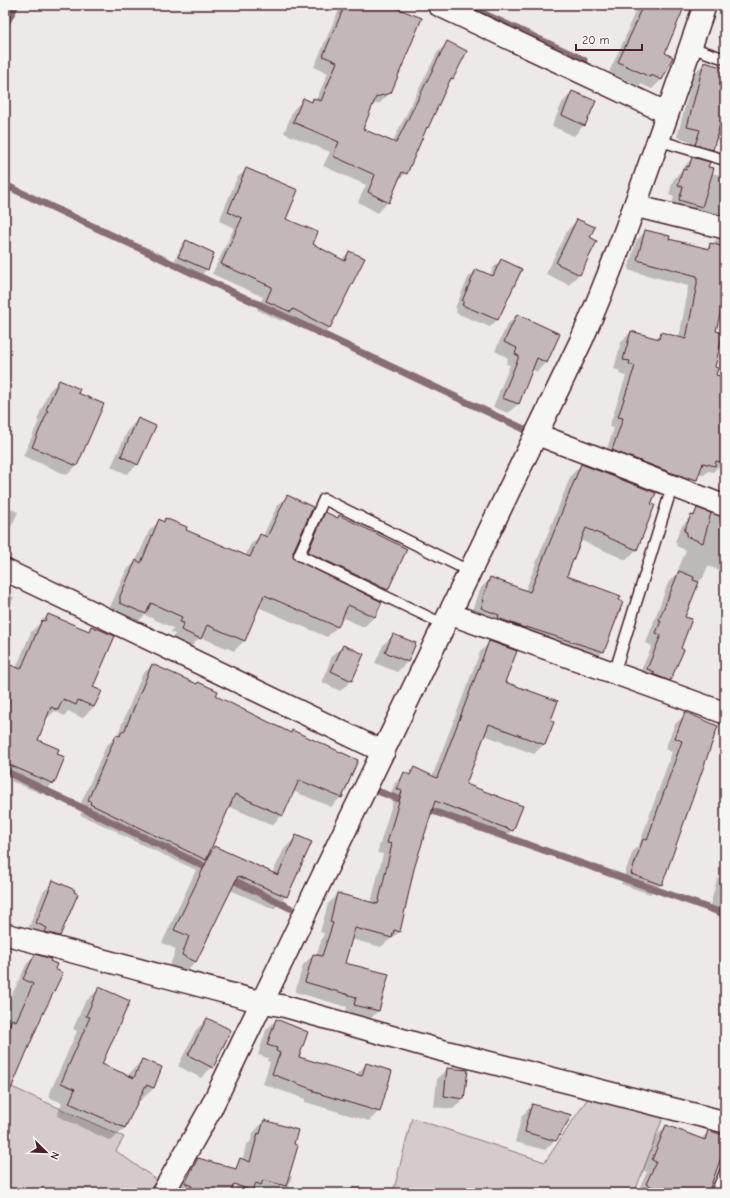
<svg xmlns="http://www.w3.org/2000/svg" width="730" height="1198" font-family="'Comic Neue',sans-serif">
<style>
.built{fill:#e0dad8}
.green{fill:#d4cbca;stroke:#8f757a}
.shadow{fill:#0003}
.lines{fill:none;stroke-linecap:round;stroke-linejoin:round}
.stream{stroke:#886e73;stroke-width:7}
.building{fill:#c4b7b7;stroke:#4a1f2b}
.service-casing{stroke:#4a1f2b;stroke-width:13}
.minor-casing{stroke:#4a1f2b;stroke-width:24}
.tertiary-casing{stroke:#4a1f2b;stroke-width:25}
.service{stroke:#f6f6f2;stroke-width:10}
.minor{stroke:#f6f6f2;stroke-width:21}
.tertiary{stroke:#f6f6f2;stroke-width:22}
</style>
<rect width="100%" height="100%" fill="#ece9e6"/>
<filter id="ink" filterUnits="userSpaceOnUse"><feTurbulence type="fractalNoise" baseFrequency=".025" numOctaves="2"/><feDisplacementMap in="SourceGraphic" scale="8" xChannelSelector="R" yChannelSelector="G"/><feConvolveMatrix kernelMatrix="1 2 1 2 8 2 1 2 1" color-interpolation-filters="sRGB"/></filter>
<g filter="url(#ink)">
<!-- built -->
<path class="built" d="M 5,5 L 18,5 L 5,31 Z"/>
<!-- green -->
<path class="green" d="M 5,1084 L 124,1137 L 116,1151 L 157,1180 L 147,1193 L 5,1193 Z
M 588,1098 L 664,1115 L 636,1189 L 644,1193 L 351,1193 L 351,1188 L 394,1189 L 412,1118 L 545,1162 Z"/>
<!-- shadow -->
<path class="shadow" d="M 341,5 L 385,5 L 390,93 L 380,103 L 371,105 L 361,130 L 392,143 L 437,53 L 448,43 L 466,51 L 452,79 L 448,83 L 427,127 L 424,131 L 406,173 L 397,182 L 388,202 L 378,213 L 358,202 L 366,185 L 323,166 L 330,152 L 284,133 L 293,110 L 304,99 L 310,102 L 314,99 L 316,100 L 328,73 L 314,67 Z
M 638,5 L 684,5 L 664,54 L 662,79 L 652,89 L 641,84 L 639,86 L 609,72 L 629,29 L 628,28 Z
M 725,20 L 725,41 L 718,38 Z
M 705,63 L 725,69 L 725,142 L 715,139 L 712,149 L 701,161 L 711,173 L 725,176 L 725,232 L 670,210 L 674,197 L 669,195 L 673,180 L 693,157 L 686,155 L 690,141 L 677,137 L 694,73 Z
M 572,92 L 584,125 L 574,136 L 552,126 L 562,103 Z
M 247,169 L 285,219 L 311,245 L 341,260 L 349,252 L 364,259 L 330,328 L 320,337 L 284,319 L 281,321 L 257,310 L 263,297 L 212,274 L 234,228 L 219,221 L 237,178 Z
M 577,220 L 589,238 L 579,274 L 569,285 L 546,274 L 567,231 Z
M 646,231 L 668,239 L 706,249 L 717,239 L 725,240 L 725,283 L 715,332 L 714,368 L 715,375 L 725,378 L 725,464 L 722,463 L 713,472 L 708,471 L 704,475 L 699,474 L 697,480 L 687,490 L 603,460 L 614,428 L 609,427 L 626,376 L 619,374 L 620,371 L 614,369 L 621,342 L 631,332 L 655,339 L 661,333 L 679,338 L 687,295 L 688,286 L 628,270 L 636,241 Z
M 186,241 L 207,269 L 202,274 L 174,262 L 181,246 Z
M 501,260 L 497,320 L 490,327 L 456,313 L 457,309 L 455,308 L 468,278 L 476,270 L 490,276 L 493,268 Z
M 517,315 L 546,362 L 537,372 L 531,369 L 518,404 L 508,413 L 493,407 L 510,365 L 506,364 L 508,358 L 495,351 L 507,325 Z
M 59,381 L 77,393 L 103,405 L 76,466 L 67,475 L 23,456 L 39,421 L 37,420 L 49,391 Z
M 138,419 L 138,464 L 127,474 L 111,467 L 128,430 Z
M 581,465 L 650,505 L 636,550 L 626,560 L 580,540 L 566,576 L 621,602 L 603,652 L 593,662 L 471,618 L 474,611 L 472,610 L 481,588 L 491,578 L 525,591 L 571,475 Z
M 287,496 L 293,560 L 298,562 L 315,524 L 325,513 L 337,519 L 339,516 L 406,549 L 387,590 L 376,600 L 381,602 L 374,617 L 364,627 L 341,617 L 337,627 L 327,637 L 258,607 L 244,641 L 234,651 L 200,637 L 190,648 L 171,640 L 175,634 L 171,632 L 173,628 L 145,615 L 135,624 L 110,613 L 110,607 L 126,571 L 136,561 L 149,531 L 159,521 L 163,522 L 165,520 L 184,531 L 245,557 L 250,545 L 261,535 L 263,536 L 277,506 Z
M 5,506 L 18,512 L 11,527 L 5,533 Z
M 698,509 L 722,518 L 718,527 L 725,529 L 725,573 L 708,566 L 703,578 L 697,583 L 684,617 L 679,649 L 670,680 L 659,690 L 637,679 L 652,646 L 646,643 L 668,583 L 676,575 L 686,550 L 676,546 L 677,543 L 675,542 L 681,527 Z
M 5,593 L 14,597 L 5,617 Z
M 48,615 L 87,632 L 91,628 L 92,688 L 101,692 L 94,707 L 82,718 L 68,711 L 64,716 L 55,711 L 45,720 L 36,740 L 56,754 L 53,783 L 42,794 L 11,781 L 12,778 L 5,775 L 5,664 L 16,668 L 31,632 Z
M 393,635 L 408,661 L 397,672 L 375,663 L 383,645 Z
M 490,642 L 504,682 L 549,721 L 544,744 L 534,754 L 484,735 L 465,785 L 512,830 L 502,840 L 430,813 L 413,869 L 399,932 L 381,947 L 351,939 L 344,964 L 379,1010 L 369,1020 L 345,1014 L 347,1007 L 295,992 L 303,965 L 313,955 L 316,956 L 324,933 L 320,932 L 328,904 L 338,894 L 371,903 L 383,854 L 377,853 L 393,801 L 388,799 L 395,783 L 405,774 L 408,775 L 414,769 L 432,777 L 480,652 Z
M 343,646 L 362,654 L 351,681 L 340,691 L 322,682 L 332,656 Z
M 152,665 L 290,733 L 292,731 L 341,797 L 331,807 L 293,791 L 282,815 L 272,825 L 228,806 L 208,854 L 214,847 L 272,874 L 284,849 L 297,836 L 286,896 L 274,909 L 230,890 L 196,961 L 183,974 L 169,968 L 176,949 L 162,943 L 196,870 L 117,833 L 118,832 L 80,815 L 82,812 L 78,810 L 106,746 L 117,736 L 142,675 Z
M 686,714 L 717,726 L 661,884 L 650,894 L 621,884 L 633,851 L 639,845 L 672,752 L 665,749 L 675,724 Z
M 725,872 L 725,918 L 714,915 L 715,911 L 709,909 L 717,879 Z
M 54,882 L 59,936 L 49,946 L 26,934 L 43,892 Z
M 35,955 L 49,961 L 53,970 L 61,974 L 11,1084 L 5,1090 L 5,997 L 10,999 L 26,965 Z
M 99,989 L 101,1065 L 127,1076 L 142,1060 L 154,1088 L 140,1101 L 137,1100 L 125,1128 L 111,1141 L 57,1116 L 62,1103 L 48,1097 L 77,1031 L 73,1029 L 85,1002 Z
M 207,1019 L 212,1067 L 201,1078 L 178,1066 L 196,1030 Z
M 276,1020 L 297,1058 L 356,1075 L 366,1064 L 379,1111 L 369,1121 L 305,1102 L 305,1099 L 263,1084 L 270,1062 L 267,1061 L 268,1058 L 258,1055 L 266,1030 Z
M 448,1069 L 463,1099 L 453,1109 L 434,1107 L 437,1079 Z
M 532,1105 L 555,1140 L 545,1150 L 515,1142 L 522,1116 Z
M 264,1121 L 288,1175 L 292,1176 L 287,1192 L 290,1193 L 238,1193 L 234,1180 L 229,1193 L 173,1193 L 183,1174 L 199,1159 L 235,1169 L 242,1163 L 246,1145 L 250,1142 L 253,1133 Z
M 666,1126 L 701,1139 L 709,1131 L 725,1137 L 725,1150 L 709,1193 L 637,1193 L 647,1172 L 643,1170 L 656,1136 Z
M 725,1189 L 725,1193 L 721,1193 Z"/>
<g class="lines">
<!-- stream -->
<path class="stream" d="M 465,5 L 584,60
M 5,26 L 16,5
M 5,185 L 524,429
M 5,771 L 212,870
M 377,791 L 407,802
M 424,808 L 725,914
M 227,877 L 290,908"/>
</g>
<!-- building -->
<path class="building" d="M 345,5 L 388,5 L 422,18 L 391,93 L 376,97 L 363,129 L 396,143 L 447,41 L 467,51 L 453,79 L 451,78 L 428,128 L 427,127 L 407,174 L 402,172 L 389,203 L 368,192 L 375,175 L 333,156 L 339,142 L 293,122 L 303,98 L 312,102 L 313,98 L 321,101 L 337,62 L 323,56 Z
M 643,5 L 685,5 L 665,53 L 673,57 L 662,80 L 651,75 L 650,77 L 618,62 L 638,19 L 637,18 Z
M 704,62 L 725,68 L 725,106 L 713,150 L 695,145 L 700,130 L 687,127 Z
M 572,91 L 596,101 L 585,126 L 562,115 Z
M 692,157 L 710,162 L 708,167 L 714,168 L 702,207 L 679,200 L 683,187 L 678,185 L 683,169 L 686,170 L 687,166 L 689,167 Z
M 246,168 L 298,190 L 286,219 L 318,232 L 313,244 L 345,261 L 349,251 L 365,258 L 330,328 L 293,309 L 291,312 L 266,301 L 272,287 L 221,264 L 242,218 L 228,212 Z
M 577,219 L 595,227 L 590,237 L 597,241 L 580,275 L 556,263 Z
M 645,230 L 670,236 L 669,239 L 709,249 L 710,243 L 725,247 L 725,293 L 716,331 L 723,333 L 715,367 L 718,368 L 716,375 L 725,377 L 725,463 L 716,461 L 715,466 L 703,463 L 697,480 L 672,473 L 612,450 L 623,418 L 618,417 L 635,366 L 629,364 L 630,361 L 623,360 L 631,331 L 659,339 L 661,332 L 686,339 L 697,284 L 697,276 L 637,260 Z
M 186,240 L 214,253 L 208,270 L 178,257 Z
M 501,259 L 522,269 L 498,320 L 462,305 L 464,301 L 462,301 L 476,269 L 493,276 Z
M 517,314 L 560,334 L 547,363 L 537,358 L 519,404 L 502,398 L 519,356 L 515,354 L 517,348 L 504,342 Z
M 59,380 L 80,389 L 78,393 L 104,404 L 77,466 L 32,447 L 48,411 L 46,410 Z
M 138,418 L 156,426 L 138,465 L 121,456 Z
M 581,464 L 656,493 L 651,504 L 655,505 L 637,550 L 586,528 L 571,565 L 567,576 L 621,596 L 619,600 L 623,602 L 604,652 L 526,627 L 525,628 L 498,618 L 499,615 L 481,608 L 484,600 L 482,600 L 490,577 L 530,592 Z
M 287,495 L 313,507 L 293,552 L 294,559 L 382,602 L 375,617 L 348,605 L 338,627 L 264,595 L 245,641 L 207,625 L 201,639 L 181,630 L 184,623 L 180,622 L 182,617 L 151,603 L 146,614 L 120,603 L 120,596 L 136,560 L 141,563 L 159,519 L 164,522 L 165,518 L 187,527 L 186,530 L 250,557 L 260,534 L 267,537 Z
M 697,508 L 711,513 L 703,543 L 686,536 L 687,532 L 684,531 L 691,515 L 694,516 Z
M 325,512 L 338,518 L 339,515 L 407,549 L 388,590 L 308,552 Z
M 679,571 L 694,577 L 693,580 L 699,582 L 685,617 L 692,619 L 681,648 L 684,650 L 670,681 L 653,674 L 655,672 L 647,669 L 661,635 L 656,633 L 661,621 L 659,620 Z
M 48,614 L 89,631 L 91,626 L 115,636 L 93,687 L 102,691 L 94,707 L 78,700 L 76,705 L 63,699 L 58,710 L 51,707 L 38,740 L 59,749 L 57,754 L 65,757 L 54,784 L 5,763 L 5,663 L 21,669 L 42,620 L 45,621 Z
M 393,634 L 416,643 L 408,662 L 385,652 Z
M 489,641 L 517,651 L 505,682 L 558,701 L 551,720 L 554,722 L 545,745 L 489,724 L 466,784 L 523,806 L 513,831 L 435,801 L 414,869 L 400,932 L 394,930 L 392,938 L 355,928 L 345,963 L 389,974 L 379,1011 L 354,1005 L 356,997 L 305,982 L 313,954 L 322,956 L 333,923 L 330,922 L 337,893 L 378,904 L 392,844 L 387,843 L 402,791 L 397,789 L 404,772 L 410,775 L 414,767 L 437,778 Z
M 343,645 L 364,654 L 352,681 L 331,671 Z
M 152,664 L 197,684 L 198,682 L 218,691 L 216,696 L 291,733 L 292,730 L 358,760 L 342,798 L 299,780 L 283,816 L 235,794 L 206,860 L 90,804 L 91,801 L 88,800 L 116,735 L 120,736 L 122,731 L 124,732 Z
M 685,712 L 718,726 L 662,885 L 631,874 L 643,839 L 647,840 L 682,741 L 675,738 Z
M 296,835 L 312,842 L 287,897 L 238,876 L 196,962 L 182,955 L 189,936 L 174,930 L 214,846 L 278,875 Z
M 53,880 L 75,890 L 74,892 L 78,894 L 60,936 L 45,932 L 47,928 L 36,923 Z
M 35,954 L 51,959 L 50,961 L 57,964 L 55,969 L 63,973 L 41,1018 L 5,1103 L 5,1036 L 12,1019 L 16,1021 L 33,984 L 23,979 Z
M 99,987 L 130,1001 L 102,1064 L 134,1078 L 142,1059 L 162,1067 L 154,1088 L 146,1085 L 125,1128 L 69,1103 L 75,1089 L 61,1083 L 90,1017 L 86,1016 Z
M 207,1018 L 231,1030 L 213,1068 L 188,1055 Z
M 276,1019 L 308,1032 L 299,1057 L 362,1076 L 366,1063 L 392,1071 L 380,1112 L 314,1092 L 314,1090 L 272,1074 L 280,1053 L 276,1051 L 277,1048 L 267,1045 Z
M 447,1068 L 468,1070 L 464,1099 L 444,1096 Z
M 532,1104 L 572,1115 L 556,1141 L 525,1132 L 527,1123 L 526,1123 Z
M 264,1120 L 298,1130 L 294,1144 L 298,1146 L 286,1186 L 263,1180 L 261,1185 L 256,1183 L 252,1191 L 234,1184 L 230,1193 L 189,1193 L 192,1186 L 185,1183 L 198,1158 L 236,1169 L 240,1158 L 250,1162 L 258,1133 L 260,1134 Z
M 666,1125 L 705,1140 L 708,1130 L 725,1136 L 725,1147 L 708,1193 L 666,1193 L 646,1184 L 656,1162 L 652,1160 Z"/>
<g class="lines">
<defs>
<path id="service" d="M 690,47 L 725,59
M 657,140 L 725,160
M 445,625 L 299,555 L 324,499 L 471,572
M 614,674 L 672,487
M 716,1193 L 725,1172"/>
<path id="minor" d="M 438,5 L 667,113
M 635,206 L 725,228
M 536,434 L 725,506
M 5,570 L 384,752
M 450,614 L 725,713
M 5,934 L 261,1002 L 283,1006 L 440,1050 L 725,1122"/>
<path id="tertiary" d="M 163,1193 L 210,1110 L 582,339 C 629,230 666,117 705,5"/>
</defs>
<!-- service casing -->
<use href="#service" class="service-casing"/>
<!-- minor casing -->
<use href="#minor" class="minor-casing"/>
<!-- tertiary casing -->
<use href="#tertiary" class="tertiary-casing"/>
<!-- service -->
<use href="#service" class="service"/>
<!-- minor -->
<use href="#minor" class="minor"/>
<!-- tertiary -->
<use href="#tertiary" class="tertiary"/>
</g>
</g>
<!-- margin -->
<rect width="730" height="1198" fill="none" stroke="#f6f6f2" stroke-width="20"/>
<rect x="10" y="10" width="710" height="1178" fill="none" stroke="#4a1f2b" stroke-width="1.5" filter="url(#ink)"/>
<!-- north arrow -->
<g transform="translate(46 1152) rotate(113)" stroke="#f6f6f2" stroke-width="3" paint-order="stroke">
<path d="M0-3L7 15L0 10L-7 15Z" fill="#4a1f2b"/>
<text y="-6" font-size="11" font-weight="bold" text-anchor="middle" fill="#4a1f2b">N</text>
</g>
<!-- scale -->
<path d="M576 44v6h66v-6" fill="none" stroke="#4a1f2b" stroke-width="2"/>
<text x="582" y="44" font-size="12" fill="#4a1f2b" stroke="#f6f6f2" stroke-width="3" paint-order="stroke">20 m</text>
</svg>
